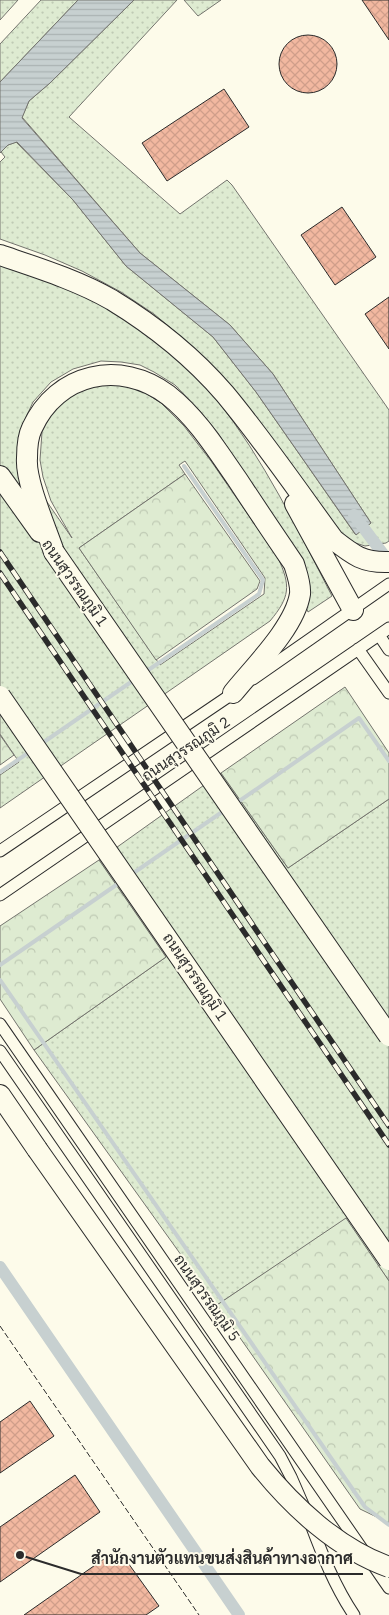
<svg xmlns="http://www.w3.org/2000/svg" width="389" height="1615" font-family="'IBM Plex Sans',Sarabun,sans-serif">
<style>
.grass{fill:url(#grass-dots);stroke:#74746e;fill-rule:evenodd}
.forest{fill:url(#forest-crowns);stroke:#74746e}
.water{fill:url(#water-rules);stroke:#74746e}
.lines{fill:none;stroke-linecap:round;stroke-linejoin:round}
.stream{stroke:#c7d0d0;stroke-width:4}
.canal{stroke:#c7d0d0;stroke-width:12}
.building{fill:url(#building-cross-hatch);stroke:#2b2b2b}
.street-casing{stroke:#2b2b2b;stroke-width:13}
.highway-casing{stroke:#2b2b2b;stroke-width:22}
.street{stroke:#fdfbea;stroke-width:11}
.highway{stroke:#fdfbea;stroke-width:20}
.rail-casing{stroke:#2b2b2b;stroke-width:5.5}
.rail{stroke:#fdfbea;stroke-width:4;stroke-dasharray:11;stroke-linecap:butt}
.highway-bridge-casing{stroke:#2b2b2b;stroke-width:22;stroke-linecap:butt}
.highway-bridge{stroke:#fdfbea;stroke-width:20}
.fence{stroke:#2b2b2b;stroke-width:1;stroke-dasharray:6 2.5;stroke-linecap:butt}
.labels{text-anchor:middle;stroke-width:4;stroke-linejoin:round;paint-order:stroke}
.street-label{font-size:15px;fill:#2b2b2b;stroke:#fdfbea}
.leader{fill:none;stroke:#2b2b2b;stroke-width:2}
.callout-dot{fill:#2b2b2b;stroke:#fdfbea;stroke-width:2}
.callout-label{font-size:16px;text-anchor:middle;font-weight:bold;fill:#2b2b2b;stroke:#fdfbea;stroke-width:4;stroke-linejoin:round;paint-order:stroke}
</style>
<defs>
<pattern id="grass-dots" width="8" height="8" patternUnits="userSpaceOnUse" patternTransform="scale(1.25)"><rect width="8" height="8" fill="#deebd1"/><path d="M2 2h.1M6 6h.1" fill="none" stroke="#bfcab4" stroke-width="1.8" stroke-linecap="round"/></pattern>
<pattern id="forest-crowns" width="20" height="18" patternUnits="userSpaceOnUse" patternTransform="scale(1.25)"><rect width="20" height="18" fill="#deebd1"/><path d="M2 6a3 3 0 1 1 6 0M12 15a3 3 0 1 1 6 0" fill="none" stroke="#bfcab4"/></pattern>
<pattern id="water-rules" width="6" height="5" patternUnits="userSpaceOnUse" patternTransform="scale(1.25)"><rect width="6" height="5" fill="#c7d0d0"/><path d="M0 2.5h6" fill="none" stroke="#abb3b3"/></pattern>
<pattern id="building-cross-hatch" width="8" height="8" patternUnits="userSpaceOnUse" patternTransform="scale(1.25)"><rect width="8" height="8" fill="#f2b8a0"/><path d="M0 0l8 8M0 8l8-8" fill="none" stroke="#d09e8a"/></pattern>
</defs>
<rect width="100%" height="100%" fill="#fdfbea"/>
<!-- grass -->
<path class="grass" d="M 0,0 L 18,0 L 0,20 Z
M 41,0 L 78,0 L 0,82 L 0,44 Z
M 134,0 L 177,0 L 69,117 L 180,214 L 227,180 L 232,185 L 389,410 L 389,541 L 386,543 L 365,546 L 340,538 L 204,359 L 179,335 L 154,314 L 121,292 L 82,271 L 45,255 L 0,239 L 0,162 L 5,157 L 1,152 L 8,145 L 16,142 L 73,200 L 126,266 L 213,337 L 256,392 L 355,534 L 371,523 L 273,374 L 230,325 L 140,253 L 22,117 L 29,101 L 50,83 Z
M 184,0 L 221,0 L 198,16 Z
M 0,262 C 49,281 101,298 143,330 C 169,350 197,374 217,400 C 263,458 298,530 332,596 L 308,612 L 306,607 L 301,560 L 218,433 L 200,411 L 175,385 L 154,372 L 140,365 L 121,362 L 101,361 L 73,369 L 51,382 L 33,402 L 22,426 L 18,460 L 72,538 L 51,501 L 43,477 L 40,460 L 42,432 L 51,414 L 67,398 L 84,387 L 120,383 L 144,392 L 161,403 L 184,426 L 211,461 L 278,558 C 291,586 290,597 270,621 L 0,808 L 0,775 L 19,762 L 0,734 ZM 185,461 L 265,578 L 264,594 L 160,665 L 79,548 L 185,474 L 179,465 Z
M 221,773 L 288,868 L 389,799 L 389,1281 L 346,1219 L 217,1305 L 34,1050 L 166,957 L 99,860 Z"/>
<!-- forest -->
<path class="forest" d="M 185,474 L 260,581 L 257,589 L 156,660 L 79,548 Z
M 345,687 L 389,753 L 389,799 L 288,868 L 221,773 Z
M 0,735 L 14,755 L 0,765 Z
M 99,860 L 166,957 L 34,1050 L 0,999 L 0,926 Z
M 346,1218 L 389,1281 L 389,1523 L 360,1509 L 217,1305 Z"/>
<!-- water -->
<path class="water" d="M 78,0 L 134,0 L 50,83 L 29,101 L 22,118 L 140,253 L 230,325 L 273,374 L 371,523 L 356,535 L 256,392 L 213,337 L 126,266 L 73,200 L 17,142 L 8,145 L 0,153 L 0,82 Z"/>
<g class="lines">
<!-- stream -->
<path class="stream" d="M 144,673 L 259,594 L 263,580 L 184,466
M 41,744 L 134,680
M 0,772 L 31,751
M 235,804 L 359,718 L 389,761
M 132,874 L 225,810
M 0,965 L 122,881
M 0,980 L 365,1507 L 389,1525"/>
<!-- canal -->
<path class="canal" d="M 354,515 L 389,562
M 0,1267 L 239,1615"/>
</g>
<!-- building -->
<path class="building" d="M 362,0 L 389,0 L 389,40 Z
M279 64a29 29 0 1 1 58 0a29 29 0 1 1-58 0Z
M 224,89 L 249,127 L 167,181 L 142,143 Z
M 342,207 L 376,257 L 335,285 L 301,235 Z
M 389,297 L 389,349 L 365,314 Z
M 30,1401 L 54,1436 L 0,1473 L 0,1422 Z
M 75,1475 L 100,1512 L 0,1582 L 0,1527 Z
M 118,1549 L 159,1606 L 146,1615 L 24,1615 Z"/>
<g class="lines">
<defs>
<path id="street" d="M 379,635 L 389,650
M 358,649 L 389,693
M 253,679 L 389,584
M 0,851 L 238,690
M 0,895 L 389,628
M 0,1024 L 389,1588
M 0,1051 L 280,1456 L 291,1477 L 304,1507
M 310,1522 C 322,1554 335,1587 354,1615"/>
<path id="highway" d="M 0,255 C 38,268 77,280 112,300 C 153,325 194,358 225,394 C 264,441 298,491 334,540 C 353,555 363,563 389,562
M 0,476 L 40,532
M 295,504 L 353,610
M 54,552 C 46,528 25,481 27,458 C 27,449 28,436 32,428 C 57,373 120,359 168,395 C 197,418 216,449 237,479 C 256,508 275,536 294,564 C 297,574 301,584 300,594 C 295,627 253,668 233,693
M 0,1095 L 37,1149"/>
</defs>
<!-- street casing -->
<use href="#street" class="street-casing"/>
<!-- highway casing -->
<use href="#highway" class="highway-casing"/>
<!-- street -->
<use href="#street" class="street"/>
<!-- highway -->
<use href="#highway" class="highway"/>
<defs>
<path id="rail" d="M 0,552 L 389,1126
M 0,573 L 389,1145"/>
</defs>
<!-- rail casing -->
<use href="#rail" class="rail-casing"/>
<!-- rail -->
<use href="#rail" class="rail"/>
<defs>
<path id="highway-bridge" d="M 54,552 L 389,1036
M 0,696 L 389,1260
M 37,1149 L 260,1466 C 293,1507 338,1549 389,1567"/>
</defs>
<!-- highway-bridge casing -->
<use href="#highway-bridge" class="highway-bridge-casing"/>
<!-- highway-bridge -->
<use href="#highway-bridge" class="highway-bridge"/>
<!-- fence -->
<path class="fence" d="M 0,1326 L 199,1615"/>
</g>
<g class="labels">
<!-- street labels -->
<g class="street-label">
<text transform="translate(75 583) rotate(55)" y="5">ถนนสุวรรณภูมิ 1</text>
<text transform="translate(186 749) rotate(-34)" y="5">ถนนสุวรรณภูมิ 2</text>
<text transform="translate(195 977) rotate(56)" y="5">ถนนสุวรรณภูมิ 1</text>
<text transform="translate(207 1298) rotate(55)" y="5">ถนนสุวรรณภูมิ 5</text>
</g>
</g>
<!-- callouts -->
<path class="leader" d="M20 1555L81 1574H363"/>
<circle class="callout-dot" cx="20" cy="1555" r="5"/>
<g class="callout-label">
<text x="222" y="1564">สำนักงานตัวแทนขนส่งสินค้าทางอากาศ</text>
</g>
</svg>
